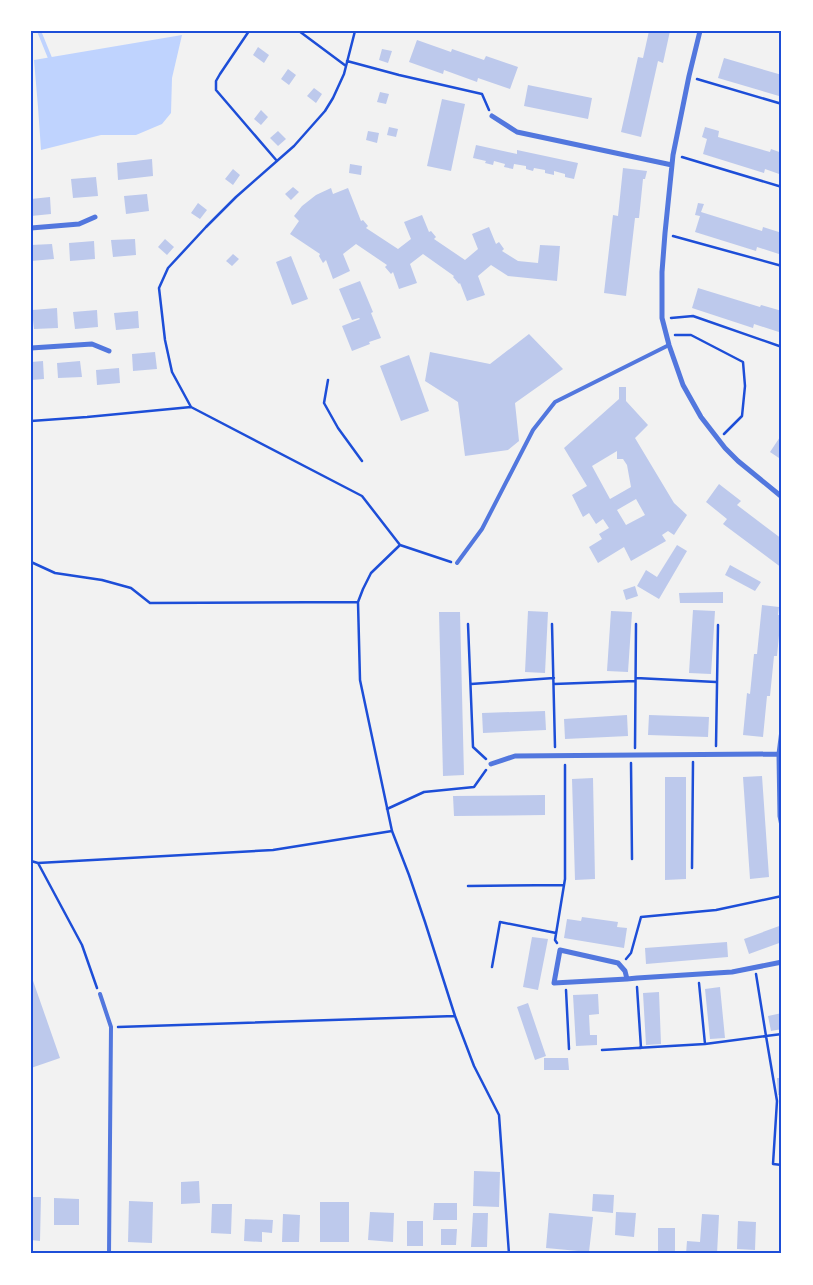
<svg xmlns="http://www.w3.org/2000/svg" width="813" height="1285" font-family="'Times New Roman',serif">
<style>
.water{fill:#bfd3fe}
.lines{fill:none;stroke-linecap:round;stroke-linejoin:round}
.stream{stroke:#bfd3fe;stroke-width:4}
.building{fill:#bdc9ec;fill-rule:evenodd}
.path{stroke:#1d4ed8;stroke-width:2.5}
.service{stroke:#5277de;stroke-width:4}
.minor{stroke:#5277de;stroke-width:5}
.neatline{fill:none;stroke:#1d4ed8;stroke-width:2}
</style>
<rect width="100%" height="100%" fill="#f2f2f2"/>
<!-- water -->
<path class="water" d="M 182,35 L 172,78 L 171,113 L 162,124 L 136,135 L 101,135 L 41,150 L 38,107 L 34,60 Z"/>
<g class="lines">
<!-- stream -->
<path class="stream" d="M 39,31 L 50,58"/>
</g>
<!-- building -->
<path class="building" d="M 649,31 L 670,31 L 663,63 L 658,61 L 641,137 L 621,132 L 638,57 L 643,58 Z
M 417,40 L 451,52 L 452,49 L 484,60 L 486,56 L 518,67 L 510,89 L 478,78 L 477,82 L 444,70 L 443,74 L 409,62 Z
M 258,47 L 269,55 L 264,63 L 253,55 Z
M 382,49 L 392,51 L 388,63 L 379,60 Z
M 724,58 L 782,75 L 782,94 L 780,93 L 779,96 L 718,78 Z
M 288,69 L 296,75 L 289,85 L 281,79 Z
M 528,85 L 592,98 L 588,119 L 524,106 Z
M 314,88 L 322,94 L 316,103 L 307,96 Z
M 380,92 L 389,94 L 386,104 L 377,102 Z
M 442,99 L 465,104 L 451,171 L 427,166 Z
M 261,110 L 268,117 L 261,125 L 254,119 Z
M 389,127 L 398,129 L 396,137 L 387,135 Z
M 705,127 L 719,131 L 718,137 L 770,152 L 771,149 L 782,153 L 782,175 L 765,169 L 764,173 L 703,154 L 707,139 L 702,137 Z
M 278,131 L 286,139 L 278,146 L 270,138 Z
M 368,131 L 379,133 L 377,143 L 366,140 Z
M 476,145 L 517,154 L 517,150 L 578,163 L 574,179 L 565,177 L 565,174 L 554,171 L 554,175 L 545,173 L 545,170 L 534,168 L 533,171 L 526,169 L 526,166 L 514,164 L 513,169 L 504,167 L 505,164 L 494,161 L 493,165 L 485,163 L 486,161 L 473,158 Z
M 152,159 L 153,176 L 118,180 L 117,163 Z
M 350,164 L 362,166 L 361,175 L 349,173 Z
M 623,168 L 647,171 L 645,179 L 643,179 L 639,218 L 635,218 L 626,296 L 604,293 L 613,215 L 618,216 Z
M 233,169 L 240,175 L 233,185 L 225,179 Z
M 96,177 L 98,196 L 73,198 L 71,179 Z
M 293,187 L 299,192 L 291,200 L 285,194 Z
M 331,188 L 333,194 L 348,188 L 361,221 L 363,220 L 368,226 L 366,228 L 398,249 L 411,239 L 404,222 L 422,215 L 429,232 L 431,231 L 436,237 L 434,239 L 465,260 L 478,249 L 472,234 L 489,227 L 496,244 L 499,242 L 504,249 L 502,251 L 518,261 L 538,263 L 540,245 L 560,246 L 557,281 L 508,276 L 491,265 L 478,276 L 485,295 L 467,301 L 460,283 L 459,284 L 453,277 L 454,276 L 423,254 L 410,264 L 417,283 L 399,289 L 393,272 L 391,274 L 385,267 L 387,265 L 356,244 L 343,254 L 350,271 L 333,279 L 326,260 L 323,263 L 319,256 L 320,254 L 290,234 L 299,221 L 294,216 L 302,206 L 316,195 Z
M 147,194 L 149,211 L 126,214 L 124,196 Z
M 50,197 L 51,214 L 31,216 L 31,199 Z
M 198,203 L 207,210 L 200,219 L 191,213 Z
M 698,203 L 704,204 L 701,212 L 762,231 L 763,227 L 782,233 L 782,255 L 757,247 L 756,251 L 695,232 L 700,216 L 695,215 Z
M 135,239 L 136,255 L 113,257 L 111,240 Z
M 165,239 L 174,247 L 167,255 L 158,247 Z
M 94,241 L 95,259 L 70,261 L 69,243 Z
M 52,244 L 54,259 L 31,261 L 31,245 Z
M 233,254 L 239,259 L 232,266 L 226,261 Z
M 291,256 L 308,299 L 292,305 L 276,262 Z
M 360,281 L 373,312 L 371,313 L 381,338 L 369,342 L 370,344 L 352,351 L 342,326 L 360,319 L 359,318 L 352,320 L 339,289 Z
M 698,288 L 760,307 L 761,305 L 782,311 L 782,333 L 754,324 L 753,328 L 692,308 Z
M 57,308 L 58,328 L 34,329 L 32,310 Z
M 97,310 L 98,327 L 75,329 L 73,312 Z
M 138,311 L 139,328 L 116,330 L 114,313 Z
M 529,334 L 563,369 L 515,403 L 519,441 L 508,450 L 465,456 L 458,402 L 425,381 L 430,352 L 490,364 Z
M 155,352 L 157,369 L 133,371 L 132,354 Z
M 409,355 L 429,411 L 401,421 L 380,366 Z
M 43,361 L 44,379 L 31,380 L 31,362 Z
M 80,361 L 82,377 L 58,378 L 57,363 Z
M 119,368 L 120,383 L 97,385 L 96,370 Z
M 619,387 L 626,387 L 626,401 L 648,425 L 635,438 L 674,503 L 687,515 L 674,535 L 668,531 L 662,535 L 666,541 L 631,561 L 624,547 L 598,563 L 589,547 L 602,539 L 599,534 L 609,528 L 603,519 L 596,524 L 589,513 L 583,517 L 572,495 L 587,486 L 564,448 L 619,399 ZM 617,451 L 617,459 L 623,459 L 627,465 L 631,487 L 610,499 L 592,466 ZM 636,499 L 645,515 L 626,525 L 617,510 Z
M 782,434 L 782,460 L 770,452 Z
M 719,484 L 741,501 L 737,505 L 782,539 L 782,568 L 723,524 L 727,519 L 706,502 Z
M 677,545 L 687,551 L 659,599 L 637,586 L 646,570 L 657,577 Z
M 730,565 L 761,582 L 755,591 L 725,575 Z
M 635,586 L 638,596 L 626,600 L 623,590 Z
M 723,592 L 723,603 L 680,603 L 679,593 Z
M 762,605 L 779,607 L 778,615 L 781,615 L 777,656 L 774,656 L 770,696 L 767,696 L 763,737 L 743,735 L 747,693 L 750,694 L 754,654 L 757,654 Z
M 693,610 L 715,611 L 711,674 L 689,673 Z
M 528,611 L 548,612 L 545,673 L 525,672 Z
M 611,611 L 632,612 L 628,672 L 607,671 Z
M 439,612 L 460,612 L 464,775 L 443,776 Z
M 545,711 L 546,730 L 483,733 L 482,713 Z
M 627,715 L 628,736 L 565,739 L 564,719 Z
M 649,715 L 709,717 L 708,737 L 648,735 Z
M 762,776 L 769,877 L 750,879 L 743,777 Z
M 665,777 L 686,777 L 686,879 L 665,880 Z
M 593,778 L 595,879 L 575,880 L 572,779 Z
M 545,795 L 545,815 L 454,816 L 453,796 Z
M 582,917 L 618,922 L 617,927 L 627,928 L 624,948 L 564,938 L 567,919 L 581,921 Z
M 782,925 L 782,942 L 749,954 L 744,939 Z
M 532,937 L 548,939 L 538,990 L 523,987 Z
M 727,942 L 728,957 L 646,964 L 645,948 Z
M 31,975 L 60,1058 L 31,1068 Z
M 720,987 L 725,1038 L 710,1039 L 705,989 Z
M 659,992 L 661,1044 L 646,1045 L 643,993 Z
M 598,994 L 599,1014 L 589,1015 L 590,1035 L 597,1035 L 597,1045 L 576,1046 L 573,995 Z
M 528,1003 L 546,1056 L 535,1060 L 517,1007 Z
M 782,1013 L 782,1029 L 771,1031 L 768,1016 Z
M 544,1058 L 568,1058 L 569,1070 L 544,1070 Z
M 777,1078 L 782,1078 L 782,1095 L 778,1095 Z
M 474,1171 L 500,1172 L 499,1207 L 473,1206 Z
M 199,1181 L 200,1203 L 181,1204 L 181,1182 Z
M 593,1194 L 614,1195 L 613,1213 L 592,1211 Z
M 31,1197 L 41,1197 L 40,1241 L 31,1240 Z
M 54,1198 L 79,1199 L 79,1225 L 54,1225 Z
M 129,1201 L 153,1202 L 152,1243 L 128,1242 Z
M 320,1202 L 349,1202 L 349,1242 L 320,1242 Z
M 434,1203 L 457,1203 L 457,1220 L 433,1220 Z
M 212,1204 L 232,1204 L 231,1234 L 211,1233 Z
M 370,1212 L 394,1213 L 393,1242 L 368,1240 Z
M 616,1212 L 636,1213 L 634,1237 L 615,1235 Z
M 473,1213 L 488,1213 L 487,1247 L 471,1247 Z
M 549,1213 L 593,1217 L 589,1252 L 546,1248 Z
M 283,1214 L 300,1215 L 299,1242 L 282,1242 Z
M 702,1214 L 719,1215 L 717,1254 L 686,1254 L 687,1241 L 700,1242 Z
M 245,1219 L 273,1220 L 272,1233 L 262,1232 L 262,1242 L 244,1241 Z
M 407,1221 L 423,1221 L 423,1246 L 407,1246 Z
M 738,1221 L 756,1222 L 755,1250 L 737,1249 Z
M 658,1228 L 675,1228 L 675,1254 L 658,1254 Z
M 441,1229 L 457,1229 L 456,1245 L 441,1245 Z"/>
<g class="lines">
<!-- path -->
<path class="path" d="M 249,31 L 220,74 L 216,81 L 216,90 L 277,161
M 299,31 L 346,66
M 355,31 L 344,74 L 333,98 L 325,111 L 294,146 L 236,197 L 206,227 L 168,268 L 159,288 L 165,340 L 172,372 L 191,407 L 362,496 L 400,545
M 347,61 L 399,75 L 482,94 L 489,110
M 697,79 L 782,104
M 682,157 L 782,187
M 673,236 L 782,266
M 671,318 L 693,316 L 782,347
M 675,335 L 691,335 L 743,362 L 745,386 L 742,416 L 724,434
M 328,380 L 324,403 L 338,428 L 362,461
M 31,421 L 87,417 L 191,407
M 31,562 L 55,573 L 102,580 L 131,588 L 150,603 L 358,602
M 451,562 L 400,545 L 371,573 L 363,589 L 358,602 L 360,680 L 392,831 L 409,875 L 425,922 L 455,1016 L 474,1066 L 499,1115 L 509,1254
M 468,624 L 473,747 L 486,759
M 552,624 L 555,747
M 636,678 L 716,682
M 471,684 L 554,678
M 554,684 L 635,681
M 716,746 L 718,625
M 635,748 L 636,624
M 631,763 L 632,859
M 387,809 L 424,792 L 474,787 L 486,770
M 31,861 L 38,863 L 273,850 L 392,831
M 38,863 L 82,945 L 97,988
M 692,868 L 693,762
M 468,886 L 564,885
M 557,943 L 555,940 L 565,879 L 565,765
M 626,959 L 631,953 L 641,917 L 716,910 L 782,896
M 492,967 L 500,922 L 556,933
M 756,974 L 766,1036 L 777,1101 L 773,1164 L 782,1165
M 699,983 L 705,1044
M 637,987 L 641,1048
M 566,990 L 569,1049
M 118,1027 L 455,1016
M 602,1050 L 705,1044 L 782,1034"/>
<!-- service -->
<path class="service" d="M 457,563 L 482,529 L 533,430 L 555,402 L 669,345
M 100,994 L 111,1027 L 109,1254"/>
<!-- minor -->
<path class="minor" d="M 700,31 L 689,76 L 673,155 L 665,233 L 662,272 L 662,318 L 669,345 L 683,385 L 701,417 L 725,448 L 738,461 L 782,497
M 492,116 L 517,132 L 672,165
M 31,228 L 79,224 L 95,217
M 31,348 L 92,344 L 109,351
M 782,730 L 779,754 L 780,816 L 782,826
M 491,764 L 515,756 L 779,754
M 627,979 L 625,971 L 618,963 L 560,950 L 554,983 L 627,979 L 637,978 L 732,972 L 782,962"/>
</g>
<!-- border -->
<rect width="813" height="1285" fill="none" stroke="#ffffff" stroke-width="65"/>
<rect x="32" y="32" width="748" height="1220" class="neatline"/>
</svg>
